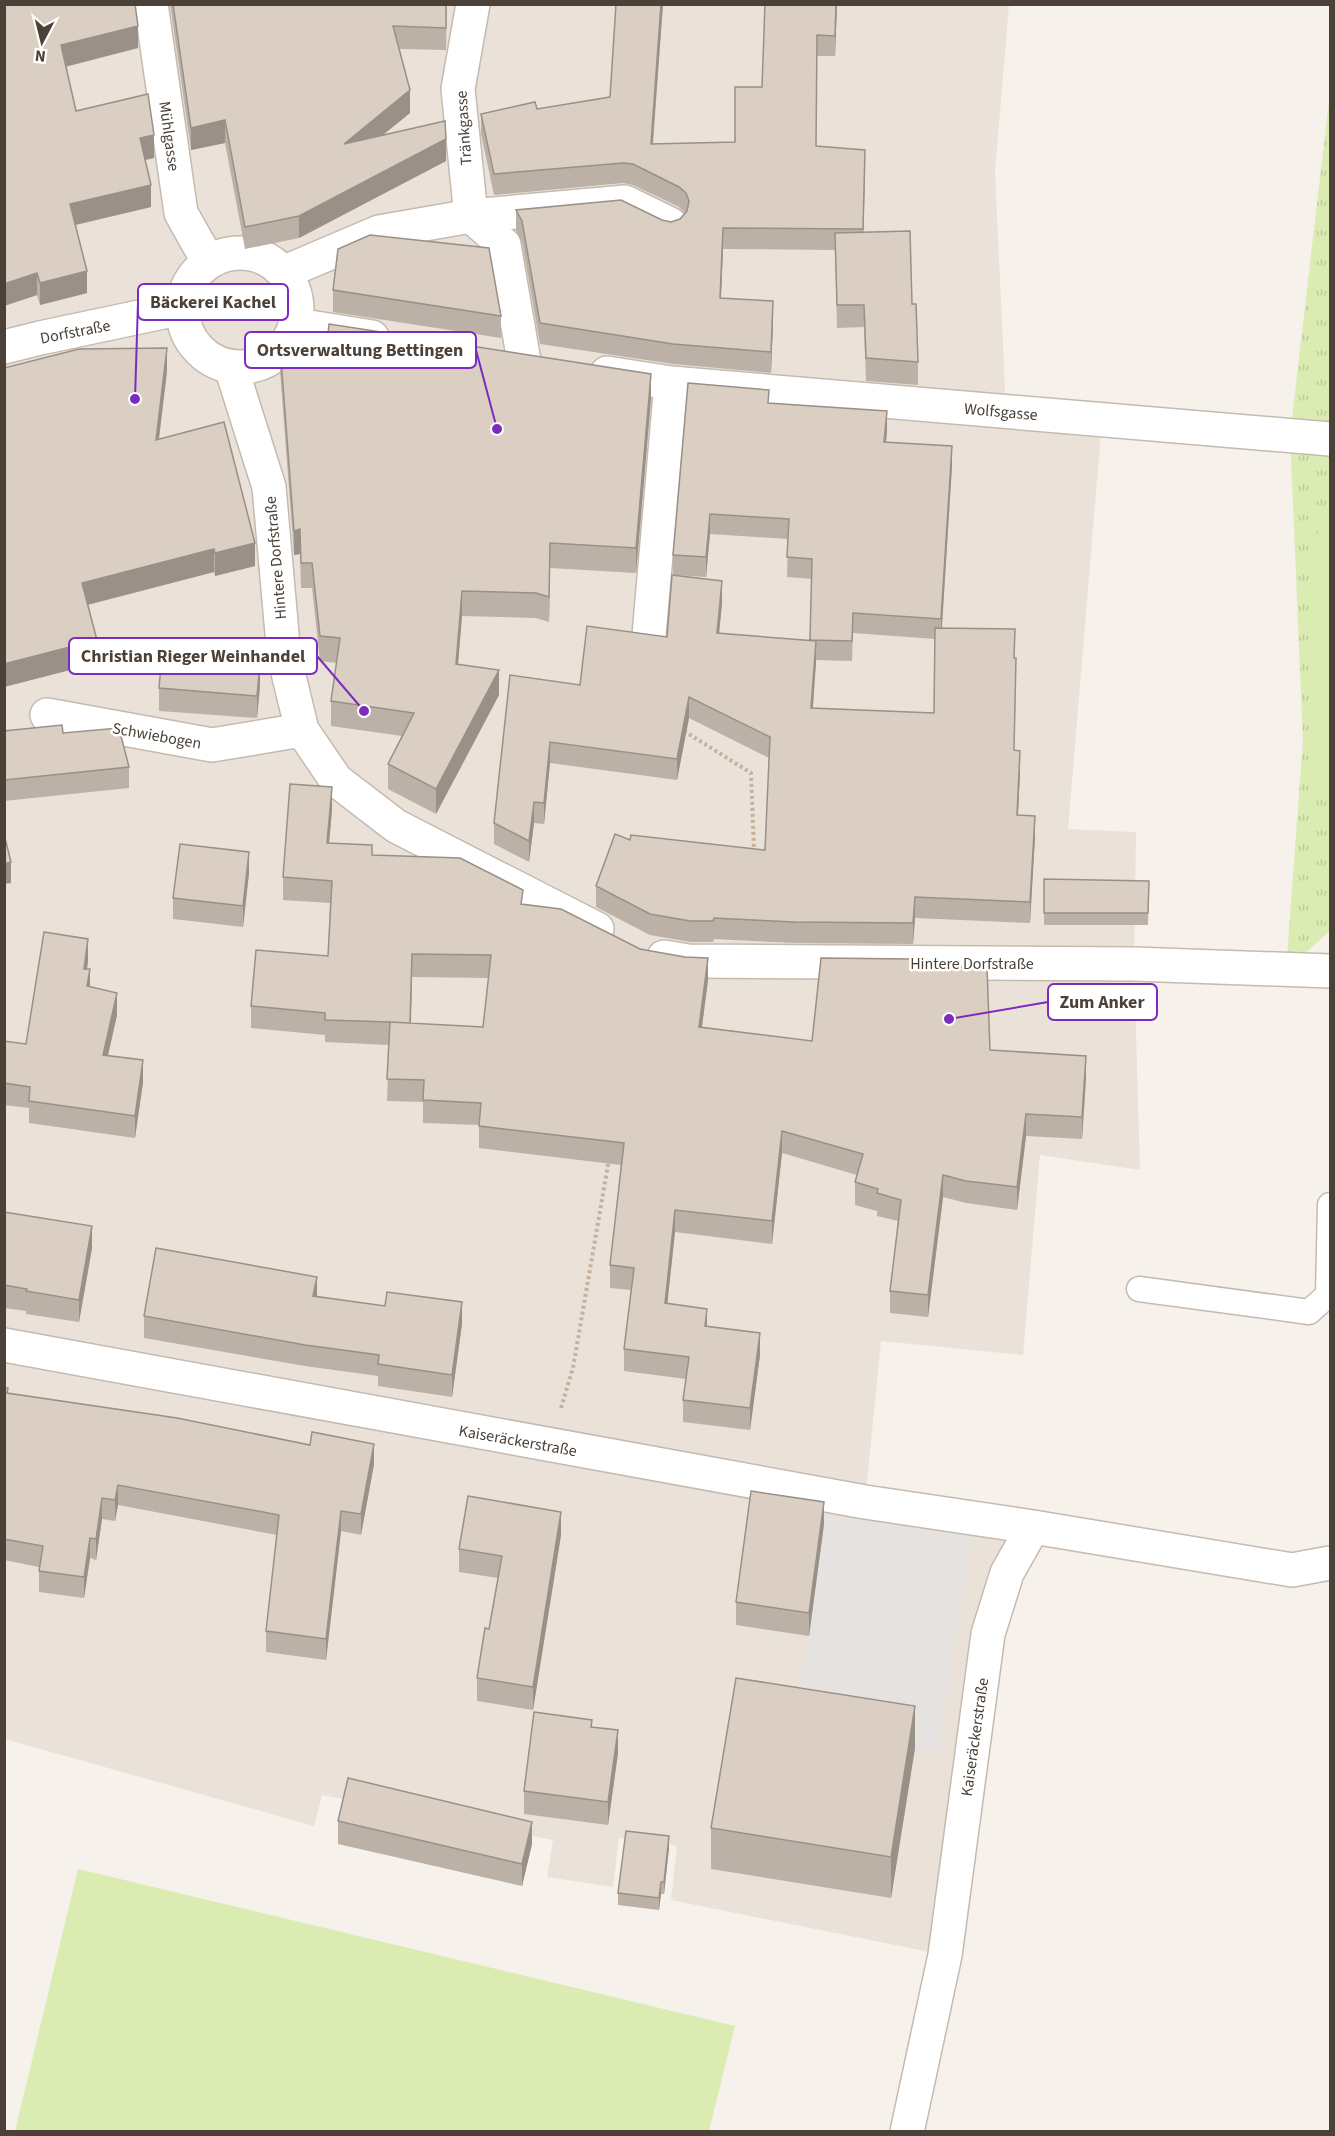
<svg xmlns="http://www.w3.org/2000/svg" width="1335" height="2136" font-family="'Source Sans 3',sans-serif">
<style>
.residential{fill:#eae2d9}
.grass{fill:url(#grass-tufts)}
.garden{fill:#daecb2}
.parking{fill:#e5e2df}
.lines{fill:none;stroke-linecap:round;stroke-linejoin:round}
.service-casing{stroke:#c5baaf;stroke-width:27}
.minor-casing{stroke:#c5baaf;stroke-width:36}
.path{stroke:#c5b19d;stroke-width:4;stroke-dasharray:3 3;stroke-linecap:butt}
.service{stroke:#fff;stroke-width:24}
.minor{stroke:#fff;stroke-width:33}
.wall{fill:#bcb1a7;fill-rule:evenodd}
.shaded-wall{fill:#999088}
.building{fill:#dbcec2;stroke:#999088;stroke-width:1.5;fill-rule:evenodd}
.labels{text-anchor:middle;stroke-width:5;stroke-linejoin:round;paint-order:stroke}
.street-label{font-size:16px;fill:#4b4138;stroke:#fff}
.leader{fill:none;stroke:#7b2cbf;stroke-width:2}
.callout-dot{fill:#7b2cbf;stroke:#fff;stroke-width:2}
.callout{fill:#fff;stroke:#7b2cbf;stroke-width:2}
.callout-label{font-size:18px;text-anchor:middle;font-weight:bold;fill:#4b4138}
</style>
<defs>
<pattern id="grass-tufts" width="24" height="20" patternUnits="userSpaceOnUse" patternTransform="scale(1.5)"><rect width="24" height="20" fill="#daecb2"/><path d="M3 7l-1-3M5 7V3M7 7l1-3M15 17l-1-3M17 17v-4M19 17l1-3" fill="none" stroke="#bdcc9a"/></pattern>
</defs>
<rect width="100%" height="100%" fill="#f6f1eb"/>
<!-- residential -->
<path class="residential" d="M 4,5 L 1009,5 L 995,171 L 1006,411 L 1102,420 L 1068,829 L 1136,832 L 1134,964 L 1140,1170 L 1040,1155 L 1023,1355 L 881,1341 L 865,1502 L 1033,1527 L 1007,1573 L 945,1955 L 671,1900 L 677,1846 L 619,1838 L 613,1887 L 547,1877 L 553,1840 L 322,1795 L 314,1826 L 5,1739 Z"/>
<!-- grass -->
<path class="grass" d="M 1330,93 L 1330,931 L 1286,970 L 1303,740 L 1290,435 Z"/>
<!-- garden -->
<path class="garden" d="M 1318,529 L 1330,529 L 1330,787 L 1310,787 Z
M 78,1869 L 735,2026 L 709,2131 L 15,2131 Z"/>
<!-- parking -->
<path class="parking" d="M 826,1509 L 973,1533 L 937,1752 L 794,1728 Z"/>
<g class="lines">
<defs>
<path id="service" d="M 1139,1289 L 1309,1312 L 1328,1295 L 1330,1205"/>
<path id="minor" d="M 151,4 L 181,213 L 208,261
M183 310a57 57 0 1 1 114 0a57 57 0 1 1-114 0Z
M 285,272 L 379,232 L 471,216 L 458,89 L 473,4
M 297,325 L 372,337
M 4,347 L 40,338 L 182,308
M 524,361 L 504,245 L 471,216 L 625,202 L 670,224
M 231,367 L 269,487 L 284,656 L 302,730 L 336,780 L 396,826 L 597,929
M 607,373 L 671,383 L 1330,439
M 649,635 L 671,383
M 47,715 L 212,745 L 302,730
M 664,957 L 688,961 L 1134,964 L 1330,971
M 4,1345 L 865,1502 L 1033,1527
M 907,2132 L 945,1955 L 988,1634 L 1007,1573 L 1033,1527 L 1292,1570 L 1330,1563"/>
</defs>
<!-- service casing -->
<use href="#service" class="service-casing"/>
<!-- minor casing -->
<use href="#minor" class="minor-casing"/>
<!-- path -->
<path class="path" d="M 684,731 L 751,773 L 754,851
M 561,1408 L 573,1368 L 609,1159"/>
<!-- service -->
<use href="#service" class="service"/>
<!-- minor -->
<use href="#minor" class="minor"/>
</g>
<!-- wall -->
<path class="wall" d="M 4,4 L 138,48 L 66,66 L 76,111 L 154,158 L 145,160 L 151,207 L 76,225 L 87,293 L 40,305 L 37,295 L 4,306 Z
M 170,4 L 447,4 L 446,50 L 399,49 L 410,113 L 383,135 L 446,161 L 299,238 L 245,249 L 225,143 L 191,150 Z
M 663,4 L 653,144 L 735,142 L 762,87 L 765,4 L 837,4 L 835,56 L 817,56 L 816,146 L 865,170 L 863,233 L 912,304 L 918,362 L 918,385 L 866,381 L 864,327 L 837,328 L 835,250 L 723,249 L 721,298 L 773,321 L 771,373 L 673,364 L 540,344 L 522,242 L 516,231 L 516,210 L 662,220 L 671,222 L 680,219 L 685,213 L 679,207 L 633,185 L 623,183 L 494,195 L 481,134 L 481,114 L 537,109 L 610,97 Z
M 333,290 L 501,316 L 501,338 L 333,312 Z
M 280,346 L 651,399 L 636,573 L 550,568 L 549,622 L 536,618 L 462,616 L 458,664 L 499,695 L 436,814 L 388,789 L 388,764 L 402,736 L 331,726 L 331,701 L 337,663 L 320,661 L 312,588 L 301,588 L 300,554 L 294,555 L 280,371 Z
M 4,368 L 167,371 L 159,439 L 255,566 L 215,576 L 214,572 L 88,605 L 97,663 L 4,687 Z
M 769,403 L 887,431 L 886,442 L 952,466 L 942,628 L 1015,658 L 1016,680 L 1014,750 L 1020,772 L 1018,815 L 1035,837 L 1030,923 L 915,918 L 913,944 L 794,943 L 714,939 L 713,942 L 690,942 L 650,935 L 596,907 L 596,886 L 630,840 L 765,850 L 769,758 L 689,718 L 677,780 L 550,763 L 544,824 L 534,823 L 529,862 L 494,844 L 494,823 L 580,685 L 667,637 L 722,603 L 719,633 L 810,641 L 812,579 L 787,577 L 788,539 L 710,534 L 706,577 L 673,575 L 673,555 ZM 853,633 L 935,639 L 934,713 L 813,708 L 816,660 L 852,661 Z
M 260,686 L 257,718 L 159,711 L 159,688 Z
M 4,731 L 63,733 L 129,767 L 129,788 L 4,801 Z
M 332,810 L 329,843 L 372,855 L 523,905 L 640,949 L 708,980 L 702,1027 L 812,1041 L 911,967 L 990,1050 L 1086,1078 L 1082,1139 L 1026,1136 L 1017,1210 L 966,1203 L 943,1197 L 928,1317 L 890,1313 L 890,1291 L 898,1221 L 877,1216 L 877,1211 L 855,1205 L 855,1182 L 857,1175 L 782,1153 L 772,1244 L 675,1232 L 667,1304 L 760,1355 L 750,1430 L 683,1422 L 683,1400 L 686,1379 L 624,1371 L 624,1349 L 631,1290 L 610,1288 L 610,1265 L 621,1165 L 479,1148 L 479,1125 L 423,1123 L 423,1102 L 387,1101 L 389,1045 L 325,1042 L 325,1035 L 251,1028 L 251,1006 L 328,956 L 330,903 L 283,900 L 283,877 ZM 412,977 L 489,978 L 483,1027 L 411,1023 Z
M 249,873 L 243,927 L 173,919 L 173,898 Z
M 1044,879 L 1149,881 L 1148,925 L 1044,925 Z
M 88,961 L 87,969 L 90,986 L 117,1015 L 108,1055 L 143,1082 L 135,1138 L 29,1123 L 29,1108 L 4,1105 L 4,1041 L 26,1044 Z
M 4,1212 L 92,1248 L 79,1322 L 26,1314 L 26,1311 L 4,1308 Z
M 317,1296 L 462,1324 L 452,1397 L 378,1386 L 378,1376 L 305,1366 L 144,1338 L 144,1316 Z
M 4,1388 L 8,1394 L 374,1464 L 361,1535 L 341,1531 L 326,1660 L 266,1652 L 266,1631 L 277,1535 L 118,1505 L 115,1521 L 102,1519 L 96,1560 L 90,1558 L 84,1598 L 39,1592 L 39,1567 L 4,1560 Z
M 824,1524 L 809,1636 L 736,1625 L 736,1602 Z
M 561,1535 L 533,1710 L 477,1701 L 477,1678 L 489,1629 L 498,1578 L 459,1572 L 459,1549 Z
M 915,1748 L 891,1898 L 711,1869 L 711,1828 Z
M 618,1753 L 608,1825 L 524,1814 L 524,1791 Z
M 338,1821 L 532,1844 L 522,1886 L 338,1844 Z
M 669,1848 L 664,1894 L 661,1894 L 659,1910 L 618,1905 L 618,1893 Z"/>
<!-- shaded-wall -->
<path class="shaded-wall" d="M 661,4 L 663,4 L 651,165 L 651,144 Z
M 836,4 L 837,4 L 835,56 L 835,36 Z
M 138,26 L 138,48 L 61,68 L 61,45 Z
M 410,90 L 410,113 L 344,166 L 344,144 Z
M 225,120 L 225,143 L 191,150 L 191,128 Z
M 154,135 L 154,158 L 140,161 L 140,138 Z
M 446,139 L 446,161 L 299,238 L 299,216 Z
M 865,150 L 865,170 L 863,250 L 863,229 Z
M 151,185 L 151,207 L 70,226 L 70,204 Z
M 723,228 L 723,249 L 720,319 L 720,298 Z
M 87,271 L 87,293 L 40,305 L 40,283 Z
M 37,273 L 37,295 L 4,306 L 4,284 Z
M 773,301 L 773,321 L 771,373 L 771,352 Z
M 167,348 L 167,371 L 156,462 L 156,440 Z
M 651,374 L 651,399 L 636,573 L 636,548 Z
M 887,411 L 887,431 L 884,462 L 884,442 Z
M 952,446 L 952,466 L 941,639 L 941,619 Z
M 710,514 L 710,534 L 706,577 L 706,557 Z
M 300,529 L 300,554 L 294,555 L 294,531 Z
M 255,543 L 255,566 L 215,576 L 215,553 Z
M 550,543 L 550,568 L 549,622 L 549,597 Z
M 214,549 L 214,572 L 82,606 L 82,583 Z
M 722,581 L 722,603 L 717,654 L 717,633 Z
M 462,591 L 462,616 L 456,688 L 456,664 Z
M 97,640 L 97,663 L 4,687 L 4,664 Z
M 816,641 L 816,663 L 811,729 L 811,708 Z
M 260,663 L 260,686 L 257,718 L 257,696 Z
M 499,670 L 499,695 L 436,814 L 436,789 Z
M 689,697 L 689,718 L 677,780 L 677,759 Z
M 550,742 L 550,763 L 544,824 L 544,803 Z
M 1020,751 L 1020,772 L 1017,836 L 1017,815 Z
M 332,787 L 332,810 L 327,865 L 327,843 Z
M 534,802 L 534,823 L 529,862 L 529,841 Z
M 1035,816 L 1035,837 L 1030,923 L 1030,902 Z
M 249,852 L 249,873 L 243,927 L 243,906 Z
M 11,862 L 11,883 L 4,884 L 4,864 Z
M 915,897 L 915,918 L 913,944 L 913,923 Z
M 88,939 L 88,961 L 84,991 L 84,969 Z
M 412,954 L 412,977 L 410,1045 L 410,1023 Z
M 708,958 L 708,980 L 699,1049 L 699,1027 Z
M 90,969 L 90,991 L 87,986 Z
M 117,993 L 117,1015 L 103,1077 L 103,1055 Z
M 1086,1056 L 1086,1078 L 1082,1139 L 1082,1117 Z
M 143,1060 L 143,1082 L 135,1138 L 135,1116 Z
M 1026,1114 L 1026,1136 L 1017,1210 L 1017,1187 Z
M 782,1131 L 782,1153 L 772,1244 L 772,1221 Z
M 943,1175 L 943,1197 L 928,1317 L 928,1295 Z
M 675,1210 L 675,1232 L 665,1326 L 665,1303 Z
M 92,1226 L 92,1248 L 79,1322 L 79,1300 Z
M 317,1277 L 317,1299 L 313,1296 Z
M 462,1302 L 462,1324 L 452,1397 L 452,1375 Z
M 707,1309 L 707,1331 L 705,1326 Z
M 760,1333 L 760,1355 L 750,1430 L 750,1408 Z
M 374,1444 L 374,1464 L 361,1535 L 361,1514 Z
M 118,1485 L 118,1505 L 115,1521 L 115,1500 Z
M 102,1498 L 102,1519 L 96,1560 L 96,1539 Z
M 824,1502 L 824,1524 L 809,1636 L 809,1613 Z
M 341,1511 L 341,1531 L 326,1660 L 326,1639 Z
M 561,1512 L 561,1535 L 533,1710 L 533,1687 Z
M 90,1538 L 90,1558 L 84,1598 L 84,1577 Z
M 915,1706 L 915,1748 L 891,1898 L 891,1857 Z
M 618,1730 L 618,1753 L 608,1825 L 608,1802 Z
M 532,1822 L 532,1844 L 522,1886 L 522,1864 Z
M 669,1836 L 669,1848 L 664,1894 L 664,1882 Z
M 661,1882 L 661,1894 L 659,1910 L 659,1898 Z"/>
<!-- building -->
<path class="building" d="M 4,4 L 135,4 L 138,26 L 61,45 L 76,111 L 148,94 L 154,135 L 140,138 L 151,185 L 70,204 L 87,271 L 40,283 L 37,273 L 4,284 Z
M 173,4 L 446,4 L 446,28 L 393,26 L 410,90 L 344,144 L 445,121 L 446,139 L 299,216 L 245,227 L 225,120 L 191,128 Z
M 616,4 L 661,4 L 651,144 L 735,142 L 735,87 L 762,87 L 765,4 L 836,4 L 835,36 L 817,35 L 816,146 L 865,150 L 863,229 L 723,228 L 720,298 L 773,301 L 771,352 L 673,344 L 540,323 L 522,221 L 516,210 L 621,200 L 662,220 L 671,222 L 680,219 L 687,211 L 689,201 L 686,193 L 679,187 L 633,164 L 623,163 L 494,174 L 481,114 L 535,102 L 537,109 L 610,97 Z
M 910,231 L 912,304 L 916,304 L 918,362 L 866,358 L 864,305 L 837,305 L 835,233 Z
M 370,235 L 489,248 L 501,316 L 333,290 L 338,249 Z
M 329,324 L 651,374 L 636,548 L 550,543 L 549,597 L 536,593 L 462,591 L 456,664 L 499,670 L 436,789 L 388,764 L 414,713 L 331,701 L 340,638 L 320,636 L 312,563 L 301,563 L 300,529 L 294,531 L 280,346 L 326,353 Z
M 167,348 L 156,440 L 224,422 L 255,543 L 215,553 L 214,549 L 82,583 L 97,640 L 4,664 L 4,368 L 79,349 Z
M 688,383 L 769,390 L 768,403 L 887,411 L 884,442 L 952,446 L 941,619 L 853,613 L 852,641 L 810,640 L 812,559 L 787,557 L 789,519 L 710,514 L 706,557 L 673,555 Z
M 672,575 L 722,581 L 717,633 L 816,641 L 811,708 L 934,713 L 935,628 L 1015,629 L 1014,658 L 1016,658 L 1014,750 L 1020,751 L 1017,815 L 1035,816 L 1030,902 L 915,897 L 913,923 L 794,922 L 714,918 L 713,921 L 690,921 L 650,914 L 596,886 L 615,834 L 630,840 L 631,835 L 765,850 L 770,737 L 689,697 L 677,759 L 550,742 L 544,803 L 534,802 L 529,841 L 494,823 L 510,675 L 580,685 L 587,626 L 667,637 Z
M 162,655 L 260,663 L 257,696 L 159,688 Z
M 62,725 L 63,733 L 119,728 L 129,767 L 4,780 L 4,731 Z
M 290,784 L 332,787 L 327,843 L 372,845 L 372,855 L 460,858 L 523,890 L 521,904 L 561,909 L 640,949 L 685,957 L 708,958 L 699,1027 L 812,1041 L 821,958 L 911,959 L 910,967 L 987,967 L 990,1050 L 1086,1056 L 1082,1117 L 1026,1114 L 1017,1187 L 966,1181 L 943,1175 L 928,1295 L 890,1291 L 901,1200 L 877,1193 L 878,1189 L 855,1182 L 863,1154 L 782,1131 L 772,1221 L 675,1210 L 665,1303 L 707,1309 L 705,1326 L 760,1333 L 750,1408 L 683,1400 L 689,1357 L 624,1349 L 634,1268 L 610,1265 L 624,1143 L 479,1126 L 481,1103 L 423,1100 L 424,1080 L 387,1079 L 390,1022 L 325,1020 L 325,1013 L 251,1006 L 256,950 L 328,956 L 332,881 L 283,877 ZM 412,954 L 491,955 L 483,1027 L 390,1022 L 410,1023 Z
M 4,834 L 11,862 L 4,864 Z
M 180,844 L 249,852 L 243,906 L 173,898 Z
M 1044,879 L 1149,881 L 1148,913 L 1044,913 Z
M 44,932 L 88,939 L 84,969 L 90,969 L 87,986 L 117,993 L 103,1055 L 143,1060 L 135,1116 L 29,1101 L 30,1087 L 4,1083 L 4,1041 L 26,1044 Z
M 4,1212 L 92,1226 L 79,1300 L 26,1291 L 27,1289 L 4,1285 Z
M 156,1248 L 317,1277 L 313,1296 L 385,1306 L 387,1292 L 462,1302 L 452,1375 L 378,1364 L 379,1355 L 305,1345 L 144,1316 Z
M 4,1388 L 8,1388 L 7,1393 L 177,1418 L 310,1445 L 312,1432 L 374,1444 L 361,1514 L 341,1511 L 326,1639 L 266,1631 L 279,1515 L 118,1485 L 115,1500 L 102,1498 L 96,1539 L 90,1538 L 84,1577 L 39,1571 L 43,1546 L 4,1539 Z
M 751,1491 L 824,1502 L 809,1613 L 736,1602 Z
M 468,1496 L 561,1512 L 533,1687 L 477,1678 L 485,1628 L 489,1629 L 502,1556 L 459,1549 Z
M 736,1678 L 915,1706 L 891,1857 L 711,1828 Z
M 534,1712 L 592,1720 L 591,1727 L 618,1730 L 608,1802 L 524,1791 Z
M 348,1778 L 532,1822 L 522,1864 L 338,1821 Z
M 626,1831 L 669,1836 L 664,1882 L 661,1882 L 659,1898 L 618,1893 Z"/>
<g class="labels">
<!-- street labels -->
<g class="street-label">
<text transform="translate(463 128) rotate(-94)" y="6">Tränkgasse</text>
<text transform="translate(170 136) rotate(82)" y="6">Mühlgasse</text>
<text transform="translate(75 331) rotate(-11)" y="6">Dorfstraße</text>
<text transform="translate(1001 411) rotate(5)" y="6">Wolfsgasse</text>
<text transform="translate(275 558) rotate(-95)" y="6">Hintere Dorfstraße</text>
<text transform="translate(157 735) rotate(10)" y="6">Schwiebogen</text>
<text x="972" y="969">Hintere Dorfstraße</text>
<text transform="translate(518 1440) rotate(10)" y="6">Kaiseräckerstraße</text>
<text transform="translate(974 1737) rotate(-82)" y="6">Kaiseräckerstraße</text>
</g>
</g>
<!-- callouts -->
<path class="leader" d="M135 399L138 302M497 429L476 350M364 711L317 656M949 1019L1048 1002"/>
<g class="callout-dot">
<circle cx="135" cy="399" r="6"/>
<circle cx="497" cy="429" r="6"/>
<circle cx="364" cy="711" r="6"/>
<circle cx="949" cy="1019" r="6"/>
</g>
<g class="callout">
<rect x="138" y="284" width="150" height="36" rx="6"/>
<rect x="245" y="332" width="231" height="36" rx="6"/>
<rect x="69" y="638" width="248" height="36" rx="6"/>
<rect x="1048" y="984" width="109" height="36" rx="6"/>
</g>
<g class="callout-label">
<text x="213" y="308">Bäckerei Kachel</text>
<text x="360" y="356">Ortsverwaltung Bettingen</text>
<text x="193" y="662">Christian Rieger Weinhandel</text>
<text x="1102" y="1008">Zum Anker</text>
</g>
<!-- border -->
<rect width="1335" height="2136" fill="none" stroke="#4b4138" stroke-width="12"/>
<!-- north arrow -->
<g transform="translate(42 42) rotate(187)" stroke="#ffffff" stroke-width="4.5" paint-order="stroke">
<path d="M0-4.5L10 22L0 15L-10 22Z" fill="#4b4138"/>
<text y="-9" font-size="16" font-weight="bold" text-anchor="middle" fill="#4b4138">N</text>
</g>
</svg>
